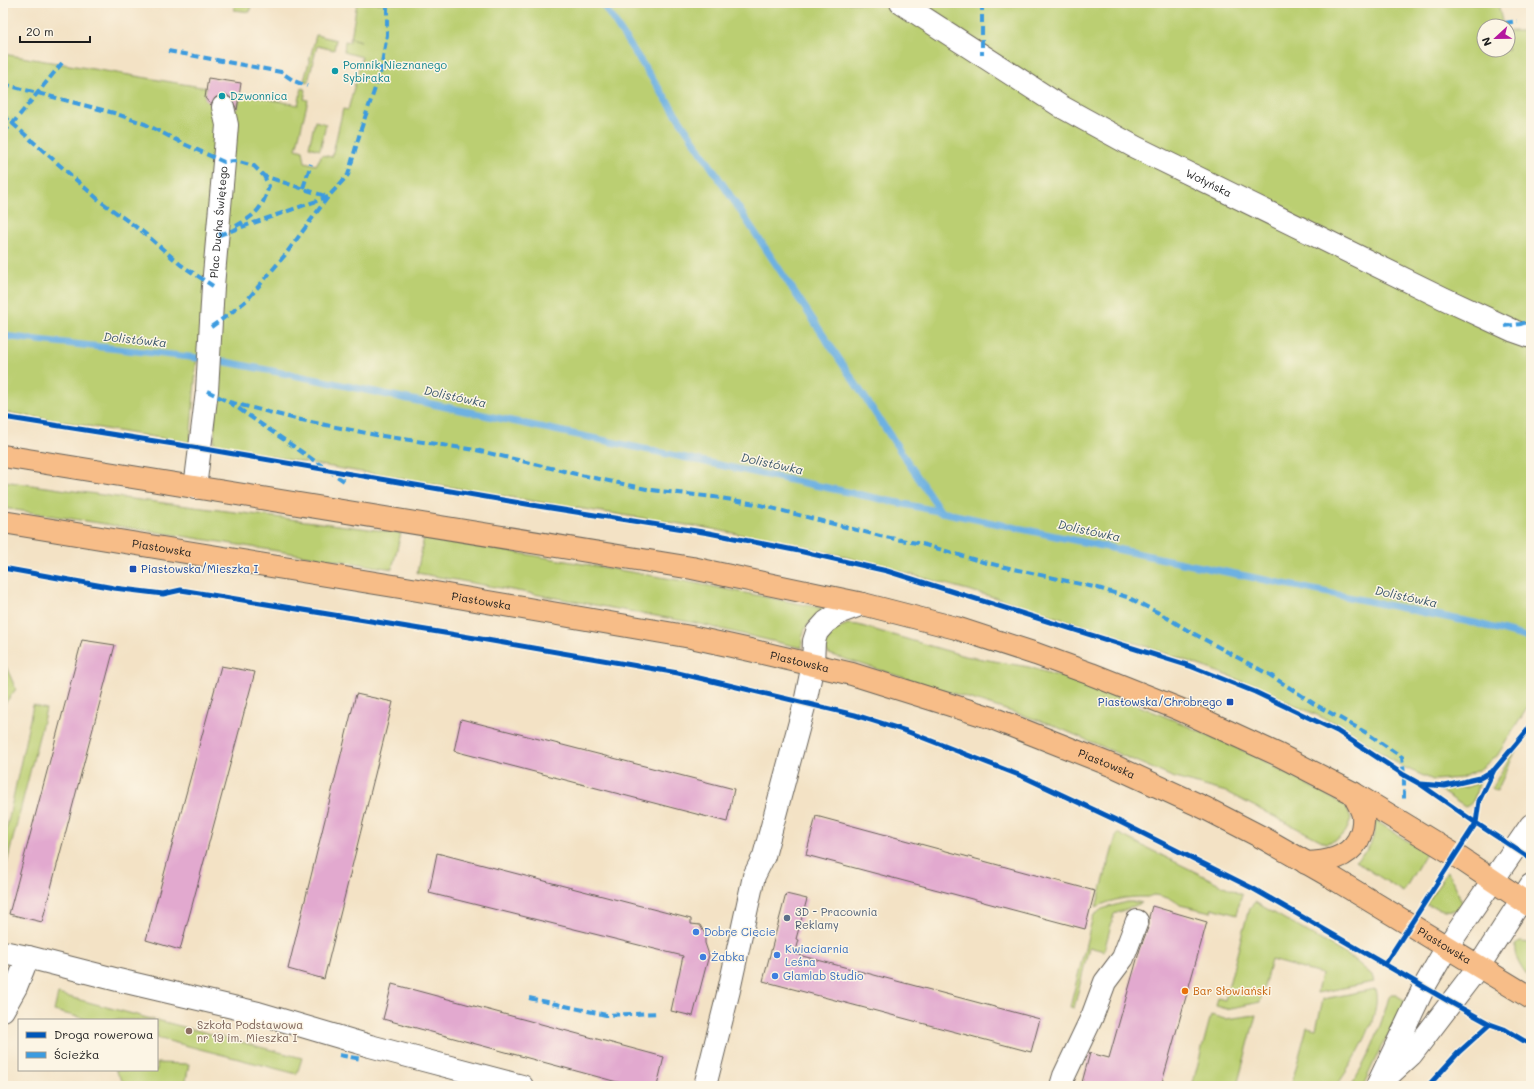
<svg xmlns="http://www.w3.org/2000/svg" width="1534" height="1089" font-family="Mali,sans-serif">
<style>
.green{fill:#bbcf72;stroke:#6c7647}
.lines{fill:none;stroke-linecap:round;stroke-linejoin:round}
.stream{stroke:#6db1e2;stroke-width:7}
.building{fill:#e2a9cf}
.minor-casing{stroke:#676157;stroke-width:24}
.major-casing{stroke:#676157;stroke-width:24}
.minor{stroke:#fff;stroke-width:22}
.major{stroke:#f7bd88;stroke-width:22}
.quiet{stroke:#3c9bdf;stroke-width:4;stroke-dasharray:8 4;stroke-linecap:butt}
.cycleway-casing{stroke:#fcf5e5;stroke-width:8}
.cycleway{stroke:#0057b8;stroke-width:5}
.culture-dot{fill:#0f9aa8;stroke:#fcf5e5;stroke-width:1.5}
.transit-dot{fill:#1a4fb4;stroke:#fcf5e5;stroke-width:1.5}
.service-dot{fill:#5c6f8a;stroke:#fcf5e5;stroke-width:1.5}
.shop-dot{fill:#3f7fe0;stroke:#fcf5e5;stroke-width:1.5}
.food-dot{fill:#e8710a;stroke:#fcf5e5;stroke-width:1.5}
.education-dot{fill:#8d6e63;stroke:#fcf5e5;stroke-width:1.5}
.labels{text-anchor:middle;stroke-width:3;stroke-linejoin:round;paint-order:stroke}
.culture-label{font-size:11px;fill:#0d838f;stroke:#fcf5e5;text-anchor:start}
.street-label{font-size:11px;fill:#1c1c1c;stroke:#fcf5e5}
.transit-label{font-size:11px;fill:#164399;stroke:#fcf5e5;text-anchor:start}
.service-label{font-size:11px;fill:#4e5e75;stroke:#fcf5e5;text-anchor:start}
.shop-label{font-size:11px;fill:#366cbe;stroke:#fcf5e5;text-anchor:start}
.food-label{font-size:11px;fill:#c56008;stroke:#fcf5e5;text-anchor:start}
.education-label{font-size:11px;fill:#785e54;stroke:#fcf5e5;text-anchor:start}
.water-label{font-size:12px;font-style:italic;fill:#3c586b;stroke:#fcf5e5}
</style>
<rect width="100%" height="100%" fill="#fcf5e5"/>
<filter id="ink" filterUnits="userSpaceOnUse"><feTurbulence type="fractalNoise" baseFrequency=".025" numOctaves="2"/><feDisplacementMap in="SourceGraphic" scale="8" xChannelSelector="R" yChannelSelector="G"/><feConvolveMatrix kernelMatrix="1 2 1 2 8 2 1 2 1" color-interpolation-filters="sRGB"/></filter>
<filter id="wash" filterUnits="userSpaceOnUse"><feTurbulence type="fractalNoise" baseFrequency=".012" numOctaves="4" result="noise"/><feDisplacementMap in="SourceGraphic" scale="16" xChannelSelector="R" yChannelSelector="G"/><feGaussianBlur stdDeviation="0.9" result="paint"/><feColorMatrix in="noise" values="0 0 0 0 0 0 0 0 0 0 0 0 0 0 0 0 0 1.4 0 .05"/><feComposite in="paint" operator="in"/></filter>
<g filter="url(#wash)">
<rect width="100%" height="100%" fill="#f3e2c5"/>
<!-- green -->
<path class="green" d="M 235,3 L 251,3 L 250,12 L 234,10 Z
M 357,3 L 1498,3 L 1503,26 L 1484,26 L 1484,50 L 1508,50 L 1508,31 L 1526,31 L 1531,33 L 1531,702 L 1497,756 L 1480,769 L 1461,778 L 1433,780 L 1403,767 L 1339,725 L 1232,677 L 1142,645 L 997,598 L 861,561 L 801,546 L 706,528 L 538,502 L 214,447 L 216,358 L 197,356 L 190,443 L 3,412 L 3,54 L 207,88 L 205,98 L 211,105 L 236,110 L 242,94 L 298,105 L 302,88 L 306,90 L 304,99 L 308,100 L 296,149 L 303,151 L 305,162 L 316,165 L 322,155 L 332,157 L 343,109 L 348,110 L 362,57 L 344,52 L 345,41 L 350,42 L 350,38 L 361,41 L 351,38 Z
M 316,35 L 336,40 L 334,50 L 317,46 L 308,82 L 304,81 Z
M 315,121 L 326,124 L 320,150 L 309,147 Z
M 3,481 L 124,498 L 401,533 L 392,569 L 3,508 Z
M 424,537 L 684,581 L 832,610 C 812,618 801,625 802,648 L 695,623 L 417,573 Z
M 848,624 L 858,625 L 965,656 L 1029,667 L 1088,685 L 1176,721 L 1257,757 L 1346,806 L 1351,818 C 1346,834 1343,839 1326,843 L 1226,792 L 1172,777 L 1050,724 L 829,654 L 825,649 C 825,634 835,629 848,624 Z
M 3,660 L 16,689 L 3,706 Z
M 33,705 L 46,709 L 3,878 L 3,845 Z
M 1517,748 L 1497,791 L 1492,788 L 1510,757 Z
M 1478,783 C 1476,793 1475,804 1465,807 L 1439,790 L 1467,787 Z
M 1375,820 L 1426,853 L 1403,892 L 1355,861 C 1370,849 1375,840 1375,820 Z
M 1117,833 L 1242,895 L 1238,905 L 1237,915 L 1212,908 L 1211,912 L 1180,905 C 1175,899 1161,896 1154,895 C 1151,895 1148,898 1145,897 C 1126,897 1114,899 1096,907 Z
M 1447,872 L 1455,885 L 1462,903 L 1459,909 C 1448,913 1437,908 1426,905 Z
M 1126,902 L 1138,902 L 1142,903 L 1114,914 L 1104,951 L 1089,947 L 1074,1008 L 1070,1007 L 1093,916 L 1102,909 Z
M 1255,902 L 1352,958 L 1372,975 L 1374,982 L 1317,993 L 1321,974 L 1271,960 L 1260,1002 L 1227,1009 L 1216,1006 L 1218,998 L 1225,1000 L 1249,908 Z
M 1520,942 L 1531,943 L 1530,980 C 1523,970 1513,958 1515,945 Z
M 1375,989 C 1383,1015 1352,1065 1337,1085 L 1291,1086 L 1307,1027 L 1316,1029 L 1323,999 Z
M 58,994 L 155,1020 L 90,1020 L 54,1011 Z
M 1391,995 L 1396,995 L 1407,1002 L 1380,1049 L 1363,1086 L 1350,1086 C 1369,1059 1380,1029 1389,997 Z
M 1211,1015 L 1225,1019 L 1256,1015 L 1237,1086 L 1192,1086 Z
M 157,1020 L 302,1058 L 297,1074 L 157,1038 Z
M 157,1063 L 189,1064 L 185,1086 L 126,1086 L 115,1070 L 157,1070 Z"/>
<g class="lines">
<!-- stream -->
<path class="stream" d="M 602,3 L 941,512
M 3,336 L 216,360 L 323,381 L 1187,564 L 1475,623 L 1523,636 L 1531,640"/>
</g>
<g id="blocks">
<!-- building -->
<path class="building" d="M 208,78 L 241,83 L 237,110 L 232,99 L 227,95 L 221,95 L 215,98 L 211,105 L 205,98 Z
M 82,640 L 115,645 L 42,922 L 9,914 Z
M 221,666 L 255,672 L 180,950 L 146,940 Z
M 356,694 L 393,702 L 324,979 L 288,969 Z
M 461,719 L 734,789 L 727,822 L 454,751 Z
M 816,816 L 1095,891 L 1085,929 L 806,855 Z
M 437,853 L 691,919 L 691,924 L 700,925 L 705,934 L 705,943 L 709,955 L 693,1016 L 671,1011 L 683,956 L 429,893 Z
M 786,894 L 807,899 L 796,939 L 799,940 L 795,954 L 1040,1019 L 1031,1052 L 763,981 Z
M 1152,906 L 1207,922 L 1161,1086 L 1081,1086 L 1090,1053 L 1109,1058 L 1140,949 L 1149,925 L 1149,917 Z
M 392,984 L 664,1057 L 657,1086 L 632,1086 L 383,1019 Z"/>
</g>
</g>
<g filter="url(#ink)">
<use href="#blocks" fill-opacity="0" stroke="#676157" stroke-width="1"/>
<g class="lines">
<defs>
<g id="minor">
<path id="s1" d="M 901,3 L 1062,107 L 1135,147 L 1443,298 L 1514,331 L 1531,337"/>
<path id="s2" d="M 195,488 L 207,391 L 213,286 L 224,162 L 227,125 L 223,107"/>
<path d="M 3,952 L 28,957 L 118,980 L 258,1013 L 370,1046 L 522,1086"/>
<path d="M 3,1010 L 16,987 L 28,957"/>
<path d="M 1387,1077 L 1411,1055 L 1479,966 L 1531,885"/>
<path d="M 705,1086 L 729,990 L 754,876 L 764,856 L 805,703 L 813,664 L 814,641 L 817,632 L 826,622 L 841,612 L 863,604"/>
<path d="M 1061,1086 L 1064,1076 L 1092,1017 L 1105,982 L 1123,958 L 1137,921"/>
<path d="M 1377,1086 L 1424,987 L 1447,947 L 1531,825"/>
</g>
<g id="major">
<path d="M 3,456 L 692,568 L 863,604 L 956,628 L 1036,654 L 1091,674 L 1179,709 L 1279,755 L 1353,793 L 1455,855 L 1531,906"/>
<path id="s3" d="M 3,522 L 406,588 L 691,637 L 750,650 L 852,674 L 992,718 L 1116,767 L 1205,808 L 1265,839 L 1328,875 L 1531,998"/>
<path d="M 1306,863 C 1326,862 1347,859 1358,840 C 1362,832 1364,825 1363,816 C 1362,809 1356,800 1353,793"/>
</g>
</defs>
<!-- minor casing -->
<use href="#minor" class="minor-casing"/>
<!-- major casing -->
<use href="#major" class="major-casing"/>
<!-- minor -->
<use href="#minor" class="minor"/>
<!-- major -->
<use href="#major" class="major"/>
<!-- quiet -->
<path class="quiet" d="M 982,3 L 982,55
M 1505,23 L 1517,21
M 168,51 L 281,72 L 294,81 L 307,86
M 3,84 L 114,113 L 145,124 L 184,144 L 224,162 L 235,161 L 254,166 L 264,176 L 328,197
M 3,115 L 100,201 L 143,232 L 181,265 L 213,286
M 3,133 L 13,123 L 62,63
M 303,188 L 311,164
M 236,226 C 257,214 262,209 269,186 L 264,176
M 219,235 L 328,197
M 1505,326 L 1521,324 L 1531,320
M 211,327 L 232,312 L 247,300 L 285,255 L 328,197 L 348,175 L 361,129 L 380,74 L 387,35 L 387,3
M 207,391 L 229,402 L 344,481
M 229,402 L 296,419 L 376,435 L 476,450 L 576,474 L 651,490 L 714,497 L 756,504 L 880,536 L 922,544 L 983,562 L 1098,588 L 1127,597 L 1161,614 L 1187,630 L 1270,675 L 1316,705 L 1365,732 L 1402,757 L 1404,775 L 1404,800
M 529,998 L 606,1015 L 659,1013
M 339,1055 L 361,1059"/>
<defs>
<path id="cycleway" d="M 3,417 L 199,448 L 538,506 L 709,533 L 799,551 L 887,571 L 1190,666 L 1255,692 L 1337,731 L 1404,775 L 1420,784 L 1476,823 L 1531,859
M 3,568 L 114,588 L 163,594 L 181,590 L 475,638 L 678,673 L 855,715 L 906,731 L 1024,777 L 1118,821 L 1252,888 L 1450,1002 L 1490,1024 L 1504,1029 L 1531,1045
M 1421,784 L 1445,786 L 1480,778 L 1494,770 L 1525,733 L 1531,723
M 1385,964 L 1476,823 L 1479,801 L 1494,770
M 1428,1086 L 1458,1053 L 1490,1024"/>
</defs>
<!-- cycleway casing -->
<use href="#cycleway" class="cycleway-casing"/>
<!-- cycleway -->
<use href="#cycleway" class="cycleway"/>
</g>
</g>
<!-- markers -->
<g class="culture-dot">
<circle cx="335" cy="71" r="4"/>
<circle cx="222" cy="96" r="4"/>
</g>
<g class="transit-dot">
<rect x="129" y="565" width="8" height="8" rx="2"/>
<rect x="1226" y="698" width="8" height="8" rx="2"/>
</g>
<circle class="service-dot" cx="787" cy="918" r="4"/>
<g class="shop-dot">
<circle cx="696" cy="932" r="4"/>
<circle cx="777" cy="955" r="4"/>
<circle cx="703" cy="957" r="4"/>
<circle cx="775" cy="976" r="4"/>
</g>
<circle class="food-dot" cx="1185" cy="991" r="4"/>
<circle class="education-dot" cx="189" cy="1031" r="4"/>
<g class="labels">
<!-- culture labels -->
<g class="culture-label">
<text x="343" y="69">Pomnik Nieznanego<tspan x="343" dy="13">Sybiraka</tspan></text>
<text x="230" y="100">Dzwonnica</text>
</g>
<!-- street labels -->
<g class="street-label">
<text dy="4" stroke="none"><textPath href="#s1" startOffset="357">Wołyńska</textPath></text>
<text dy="4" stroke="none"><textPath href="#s2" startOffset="267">Plac Ducha Świętego</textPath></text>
<text dy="4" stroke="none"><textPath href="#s3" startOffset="161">Piastowska</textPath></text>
<text dy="4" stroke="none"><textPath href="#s3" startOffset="485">Piastowska</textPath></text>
<text dy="4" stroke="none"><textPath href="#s3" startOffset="809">Piastowska</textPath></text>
<text dy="4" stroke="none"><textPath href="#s3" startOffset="1133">Piastowska</textPath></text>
<text dy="4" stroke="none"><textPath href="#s3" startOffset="1517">Piastowska</textPath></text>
</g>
<!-- transit labels -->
<g class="transit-label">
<text x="141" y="573">Piastowska/Mieszka I</text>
<text x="1222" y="706" text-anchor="end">Piastowska/Chrobrego</text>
</g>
<!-- service labels -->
<g class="service-label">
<text x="795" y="916">3D - Pracownia<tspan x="795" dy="13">Reklamy</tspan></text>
</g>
<!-- shop labels -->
<g class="shop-label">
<text x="704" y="936">Dobre Cięcie</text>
<text x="785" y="953">Kwiaciarnia<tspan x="785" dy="13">Leśna</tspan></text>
<text x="711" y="961">Żabka</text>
<text x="783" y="980">Glamlab Studio</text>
</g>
<!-- food labels -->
<g class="food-label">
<text x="1193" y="995">Bar Słowiański</text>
</g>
<!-- education labels -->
<g class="education-label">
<text x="197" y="1029">Szkoła Podstawowa<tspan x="197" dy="13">nr 19 im. Mieszka I</tspan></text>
</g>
<!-- water labels -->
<g class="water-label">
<text transform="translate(135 340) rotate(6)" y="4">Dolistówka</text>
<text transform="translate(455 397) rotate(12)" y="4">Dolistówka</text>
<text transform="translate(772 464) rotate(12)" y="4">Dolistówka</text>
<text transform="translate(1089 531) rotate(12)" y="4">Dolistówka</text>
<text transform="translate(1406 597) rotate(12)" y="4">Dolistówka</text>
</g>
</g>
<!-- margin -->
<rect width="1534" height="1089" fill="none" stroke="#fcf5e5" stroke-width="16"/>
<!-- legend -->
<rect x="18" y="1019" width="140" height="52" fill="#fcf5e5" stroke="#a29e95"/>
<rect x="26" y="1032" width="20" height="6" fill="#0057b8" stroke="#a29e95"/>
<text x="54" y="1039" font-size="12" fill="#1c1c1c">Droga rowerowa</text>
<rect x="26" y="1052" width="20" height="6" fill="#3c9bdf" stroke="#a29e95"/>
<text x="54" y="1059" font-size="12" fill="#1c1c1c">Ścieżka</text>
<!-- north arrow -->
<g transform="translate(1496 38) rotate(248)"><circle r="19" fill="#fcf5e5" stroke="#a29e95"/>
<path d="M0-3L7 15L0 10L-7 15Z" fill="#b5179e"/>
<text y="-6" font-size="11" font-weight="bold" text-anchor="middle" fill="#1c1c1c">N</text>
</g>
<!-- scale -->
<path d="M20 36v6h70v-6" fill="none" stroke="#1c1c1c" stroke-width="2"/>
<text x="26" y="36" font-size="12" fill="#1c1c1c" stroke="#fcf5e5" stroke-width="3" paint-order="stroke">20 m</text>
</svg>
